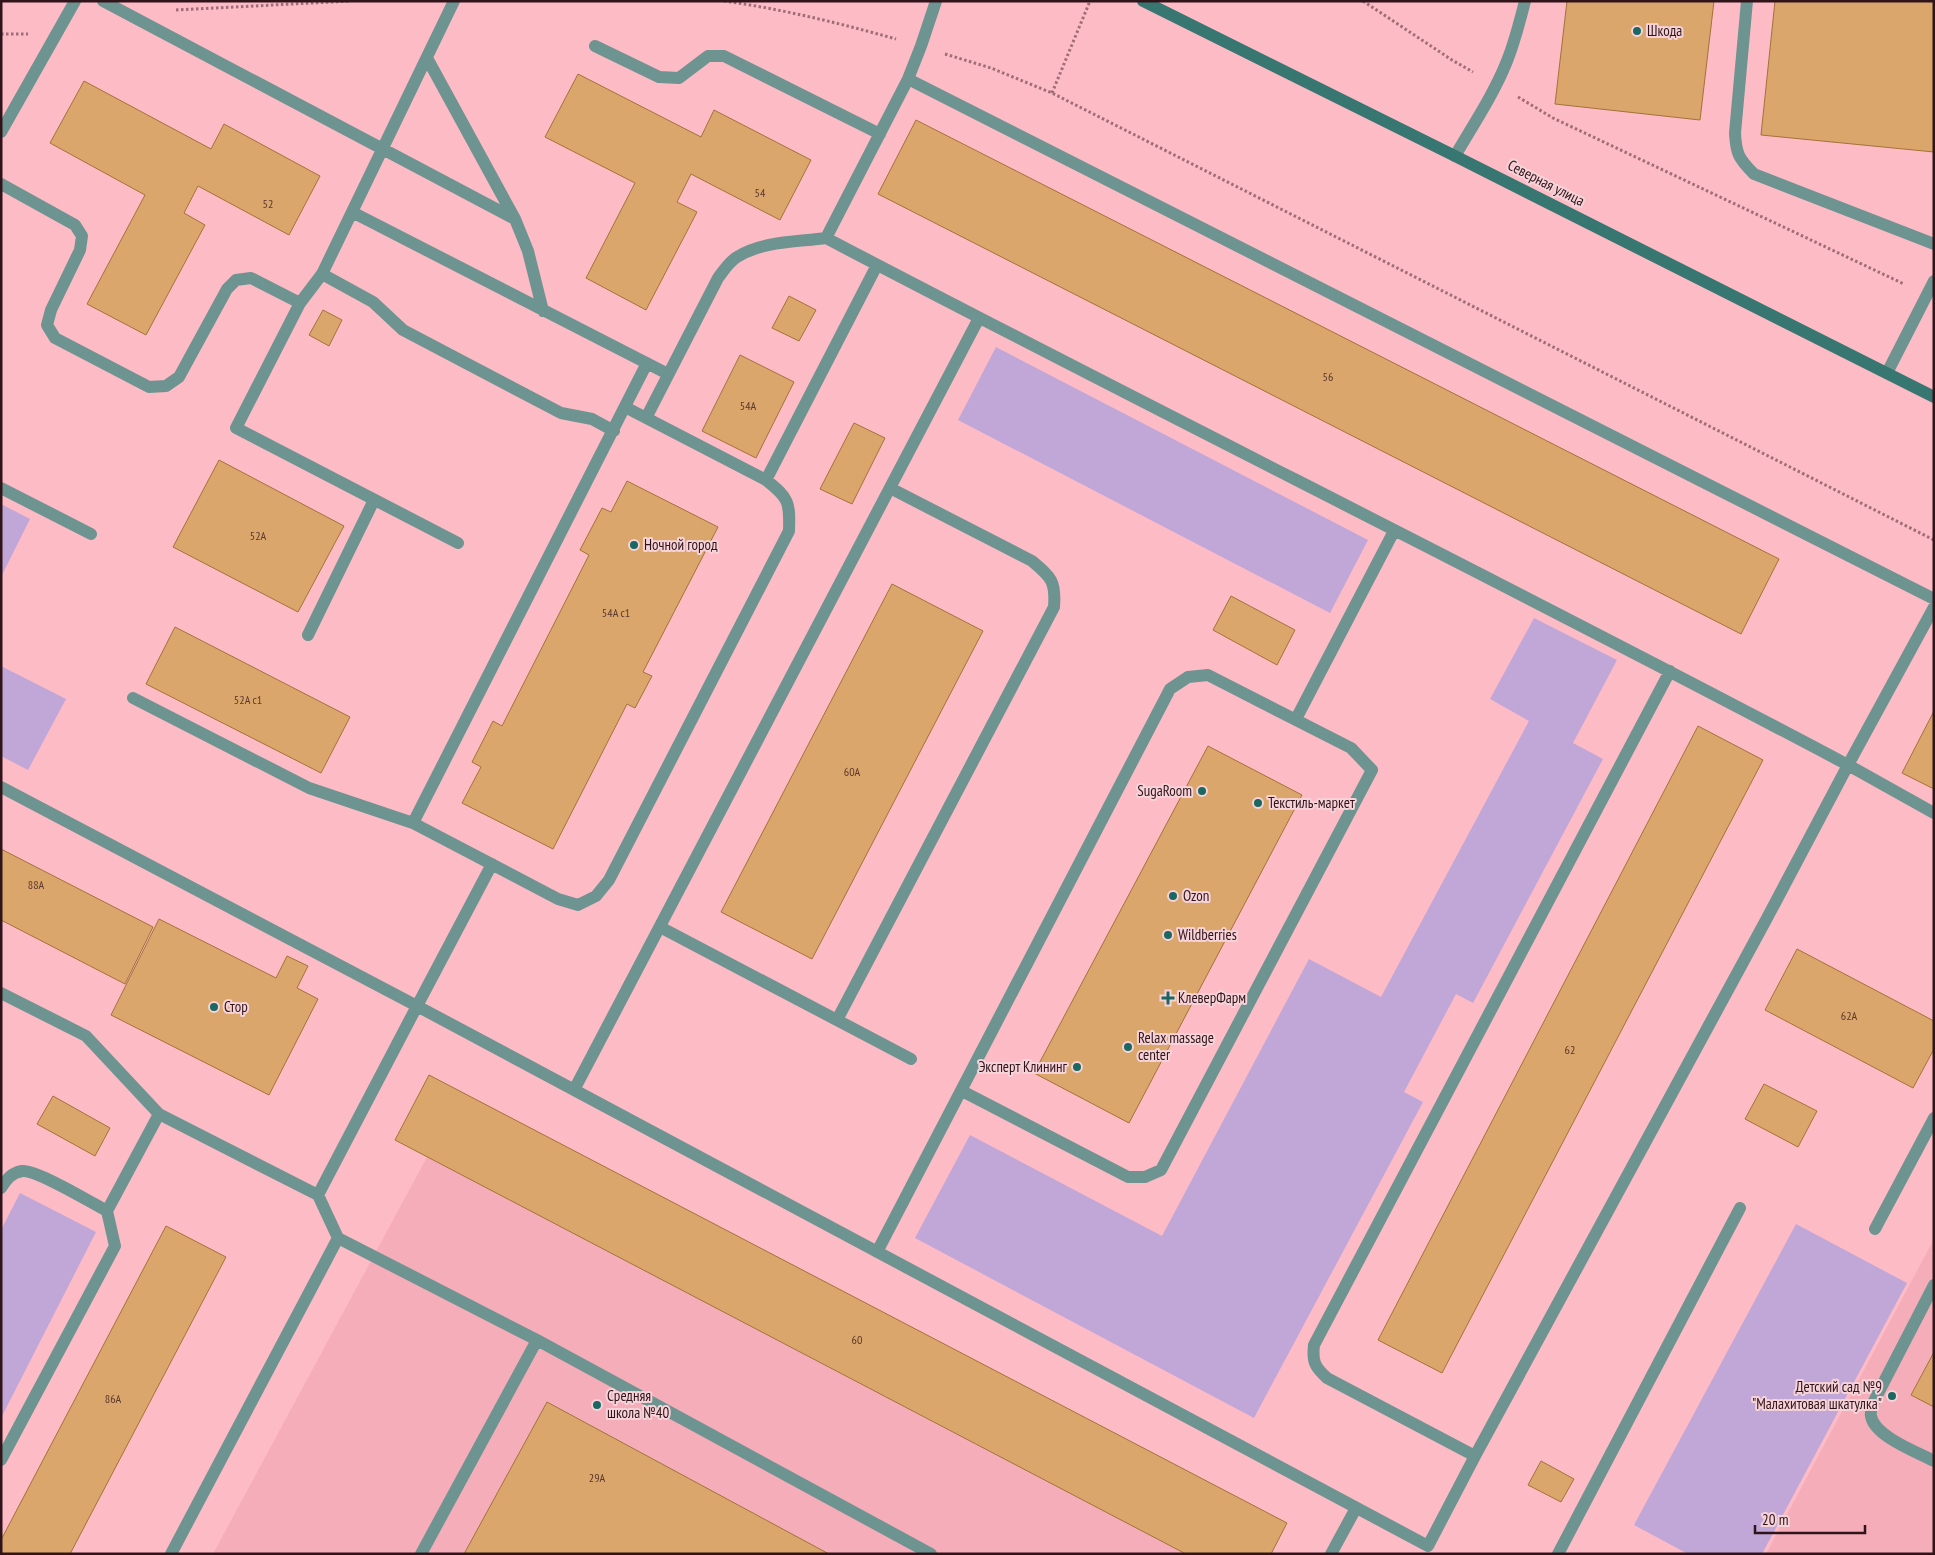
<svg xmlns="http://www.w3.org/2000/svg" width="1935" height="1555" font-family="'PT Sans Narrow',sans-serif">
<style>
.built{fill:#f5adb9}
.green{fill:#c0a7d8}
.building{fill:#daa66c;stroke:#a37238}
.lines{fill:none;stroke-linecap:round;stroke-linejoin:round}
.path{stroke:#9e6d76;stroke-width:3;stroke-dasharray:2.5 2.5;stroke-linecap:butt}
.lane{stroke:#6d9490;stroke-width:12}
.secondary{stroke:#377671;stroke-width:12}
.poi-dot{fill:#1b6762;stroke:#f5d3d8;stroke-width:2}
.labels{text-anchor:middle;stroke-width:4;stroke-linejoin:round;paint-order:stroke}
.number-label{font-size:12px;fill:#5b382e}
.poi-label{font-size:15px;fill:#31141a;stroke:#f5d3d8;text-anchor:start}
.street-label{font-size:15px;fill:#31141a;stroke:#f5d3d8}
</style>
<rect width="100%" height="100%" fill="#fdbbc6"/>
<!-- built -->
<path class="built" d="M 427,1157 L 1186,1554 L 213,1554 Z
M 1934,1239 L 1934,1554 L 1766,1554 Z"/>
<!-- green -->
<path class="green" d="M 996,347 L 1368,540 L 1330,613 L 958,420 Z
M 1,504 L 30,519 L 1,577 Z
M 1534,618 L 1617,660 L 1573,743 L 1603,759 L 1473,1003 L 1456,994 L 1404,1092 L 1423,1102 L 1254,1418 L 915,1238 L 970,1135 L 1162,1236 L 1309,959 L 1381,997 L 1529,721 L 1490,699 Z
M 1,666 L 66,699 L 28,770 L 1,756 Z
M 20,1193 L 96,1232 L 1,1418 L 1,1230 Z
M 1796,1224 L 1907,1283 L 1762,1554 L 1688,1554 L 1634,1525 Z"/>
<!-- building -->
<path class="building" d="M 1567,1 L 1714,1 L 1700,120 L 1555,104 Z
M 1775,1 L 1934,1 L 1934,152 L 1761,135 Z
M 578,74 L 701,137 L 714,110 L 811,160 L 780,220 L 691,174 L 677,202 L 697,212 L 646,310 L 586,278 L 635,183 L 545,137 Z
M 84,81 L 211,149 L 224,124 L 320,176 L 289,235 L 198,186 L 184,213 L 205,225 L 146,335 L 87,304 L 145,195 L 50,143 Z
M 916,120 L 1779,559 L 1741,634 L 878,194 Z
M 789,296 L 816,310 L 799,341 L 772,328 Z
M 323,310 L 342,320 L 329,346 L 309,335 Z
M 740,355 L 794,382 L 756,458 L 702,431 Z
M 854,423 L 885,438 L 852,504 L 820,489 Z
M 219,460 L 344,526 L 298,612 L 173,547 Z
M 627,481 L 718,527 L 643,672 L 652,676 L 635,708 L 627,704 L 553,849 L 462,803 L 481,767 L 472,762 L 493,721 L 502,726 L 589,555 L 580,550 L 602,508 L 611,512 Z
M 892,584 L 983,631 L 812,959 L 721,912 Z
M 1231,596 L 1295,630 L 1277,665 L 1213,630 Z
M 175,627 L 350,717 L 321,773 L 146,684 Z
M 1934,711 L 1934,789 L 1902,773 Z
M 1698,726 L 1763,760 L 1442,1373 L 1378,1340 Z
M 1208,746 L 1302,795 L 1129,1123 L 1034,1073 Z
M 1,849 L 153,927 L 125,984 L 1,920 Z
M 159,919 L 276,978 L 287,956 L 308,966 L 297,988 L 318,999 L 269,1095 L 111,1015 Z
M 1797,949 L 1934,1021 L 1934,1049 L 1913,1088 L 1765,1010 Z
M 429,1075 L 1287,1523 L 1271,1554 L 1186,1554 L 395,1140 Z
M 1764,1084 L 1817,1111 L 1798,1147 L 1745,1119 Z
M 53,1096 L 110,1128 L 95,1156 L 37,1124 Z
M 166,1226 L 226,1257 L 70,1554 L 1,1554 L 1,1540 Z
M 1934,1352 L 1934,1407 L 1911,1395 Z
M 547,1402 L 829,1554 L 464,1554 Z
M 1541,1461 L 1574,1479 L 1561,1502 L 1528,1485 Z"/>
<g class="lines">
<!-- path -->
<path class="path" d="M 724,1 C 782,9 839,23 896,39
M 1363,1 L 1452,60 L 1473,72
M 176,10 L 351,1
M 1,34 L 28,34
M 945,54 L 991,68 L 1052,93 L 1934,540
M 1052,93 L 1090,1
M 1518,97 L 1553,118 L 1904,284"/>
<!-- lane -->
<path class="lane" d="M 103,1 L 515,219
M 454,1 L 322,274 L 300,303 L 236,428 L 458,543
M 936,1 L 921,46 L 908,79 L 1934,599
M 1747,1 L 1735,133 C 1736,154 1739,159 1754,174 L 1934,244
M 595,46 L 659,77 L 679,78 L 708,56 L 724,56 L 880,134
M 427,58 L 515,219 L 528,251 L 543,311
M 1,132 L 75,1
M 1455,156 C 1473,125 1494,94 1507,61 C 1515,41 1520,21 1525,1
M 1,184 L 75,225 L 82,236 L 80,250 L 51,310 L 47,325 L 55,338 L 149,387 L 166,386 L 179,377 L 227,289 L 236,280 L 251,278 L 300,303
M 352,212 L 668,374
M 826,238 L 908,79
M 322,274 L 373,302 L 403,330 L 561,413 L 592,419 L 614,431
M 1887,373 L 1934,281
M 646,418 L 718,278 C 724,270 729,262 737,257 C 762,241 798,242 826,238 C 1165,416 1509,585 1848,765 L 1934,607
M 766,480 L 877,265
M 1,488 L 91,534
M 308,635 L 374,500
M 1670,671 L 1314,1345 C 1312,1362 1315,1367 1327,1378 L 1475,1456 L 1766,920 L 1848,765 L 1934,813
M 133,698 L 309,788 L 413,823 L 558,899 L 578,905 L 596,896 L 609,880 L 789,531 C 790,502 789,498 766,480 L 625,407
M 1296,719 L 1394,531
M 1,787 L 417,1006 L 318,1195 L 338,1238 L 171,1554
M 413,823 L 647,363
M 492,864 L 417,1006 L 1428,1546 L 1475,1456
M 660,927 L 911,1059
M 1,993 L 86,1036 L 159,1114 L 318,1195
M 837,1020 L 1054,607 C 1056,581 1051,577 1032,561 L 890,488
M 574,1090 L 979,318
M 1,1188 C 7,1179 11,1173 22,1171 C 36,1169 92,1203 107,1211 L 115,1246 L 1,1460
M 107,1211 L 159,1114
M 1875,1229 L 1934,1118
M 338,1238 L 537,1340 L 931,1554
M 877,1252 L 1170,689 L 1188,677 L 1208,675 L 1351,748 L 1372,770 L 1161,1170 L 1145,1177 L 1128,1177 L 962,1091
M 1934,1285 L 1872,1405 C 1872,1408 1870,1413 1871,1416 C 1874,1436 1917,1452 1934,1461
M 421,1554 L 537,1340
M 1331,1554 L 1356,1508
M 1558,1554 L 1740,1208"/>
<!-- secondary -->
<path class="secondary" d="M 1143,1 L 1455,156 L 1934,397"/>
</g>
<!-- markers -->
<g class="poi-dot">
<circle cx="1637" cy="31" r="5"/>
<circle cx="634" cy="545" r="5"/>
<circle cx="1202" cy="791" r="5"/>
<circle cx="1258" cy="803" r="5"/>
<circle cx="1173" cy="896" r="5"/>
<circle cx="1168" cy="935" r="5"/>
<path d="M1165.5 990.5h5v5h5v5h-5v5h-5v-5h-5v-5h5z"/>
<circle cx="214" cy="1007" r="5"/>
<circle cx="1128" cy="1047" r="5"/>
<circle cx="1077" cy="1067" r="5"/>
<circle cx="1892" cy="1396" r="5"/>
<circle cx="597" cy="1405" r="5"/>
</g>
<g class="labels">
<!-- number labels -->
<g class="number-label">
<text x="760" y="197">54</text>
<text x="268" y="208">52</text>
<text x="1328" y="381">56</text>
<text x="748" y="410">54А</text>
<text x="258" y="540">52А</text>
<text x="616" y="617">54А с1</text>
<text x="248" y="704">52А с1</text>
<text x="852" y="776">60А</text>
<text x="36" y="889">88А</text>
<text x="1849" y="1020">62А</text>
<text x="1570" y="1054">62</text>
<text x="857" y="1344">60</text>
<text x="113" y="1403">86А</text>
<text x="597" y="1482">29А</text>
</g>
<!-- poi labels -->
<g class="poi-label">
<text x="1647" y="36">Шкода</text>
<text x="644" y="550">Ночной город</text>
<text x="1192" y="796" text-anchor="end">SugaRoom</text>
<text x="1268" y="808">Текстиль-маркет</text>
<text x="1183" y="901">Ozon</text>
<text x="1178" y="940">Wildberries</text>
<text x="1178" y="1003">КлеверФарм</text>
<text x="224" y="1012">Стор</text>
<text x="1138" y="1043">Relax massage<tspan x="1138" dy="17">center</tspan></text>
<text x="1067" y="1072" text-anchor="end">Эксперт Клининг</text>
<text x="1882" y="1392" text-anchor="end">Детский сад №9<tspan x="1882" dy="17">"Малахитовая шкатулка"</tspan></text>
<text x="607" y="1401">Средняя<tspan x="607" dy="17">школа №40</tspan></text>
</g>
<!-- street labels -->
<g class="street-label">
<text transform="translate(1546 183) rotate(27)" y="5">Северная улица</text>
</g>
</g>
<!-- border -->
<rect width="1935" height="1555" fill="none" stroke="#31141a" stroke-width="5"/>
<!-- scale -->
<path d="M1755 1525v8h110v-8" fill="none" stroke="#31141a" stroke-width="2.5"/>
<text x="1762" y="1525" font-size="15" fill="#31141a" stroke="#f5d3d8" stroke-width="4" paint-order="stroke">20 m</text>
</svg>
